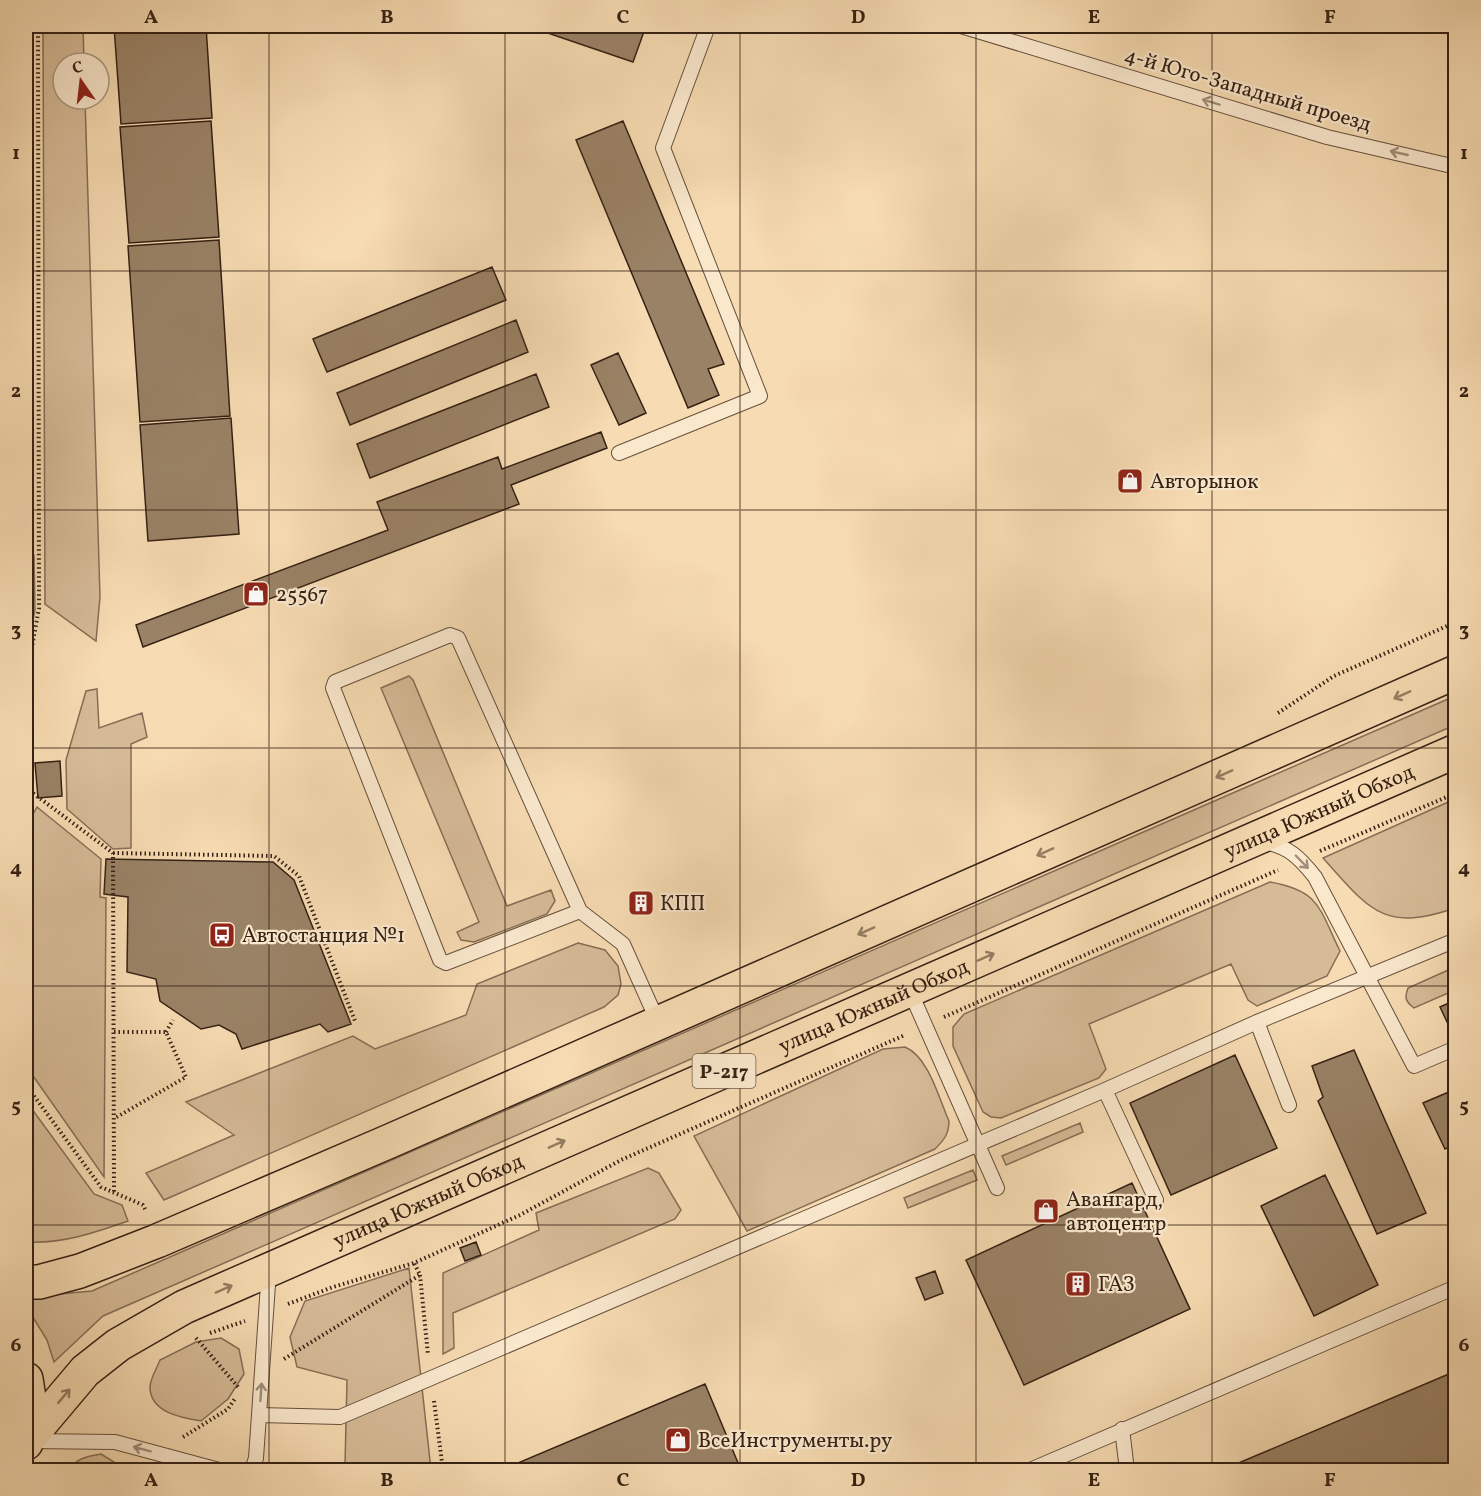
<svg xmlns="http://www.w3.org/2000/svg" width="1481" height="1496" font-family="Vollkorn,serif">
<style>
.green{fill:#d6bb97;stroke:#866e56;stroke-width:1.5}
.building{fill:#9a8266;stroke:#352114;stroke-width:1.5}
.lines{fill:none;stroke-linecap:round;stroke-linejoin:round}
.lane-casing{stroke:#66503c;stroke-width:16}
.primary-casing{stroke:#352114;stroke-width:36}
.path{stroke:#352114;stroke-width:4;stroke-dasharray:1.5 3;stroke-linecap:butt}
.lane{stroke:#fae8cd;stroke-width:14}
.primary{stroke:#f7dbb2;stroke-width:33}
.oneway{stroke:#a18e7a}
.oneway2{stroke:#967e63}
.grid{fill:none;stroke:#352114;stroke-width:1.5;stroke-opacity:0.55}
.labels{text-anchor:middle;stroke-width:4.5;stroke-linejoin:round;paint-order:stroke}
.shield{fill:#fae8cd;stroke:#705d4c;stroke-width:1.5}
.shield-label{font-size:20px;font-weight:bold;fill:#352114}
.street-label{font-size:21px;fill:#352114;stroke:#fae8cd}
.poi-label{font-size:21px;fill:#352114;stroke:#fae8cd;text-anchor:start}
.neatline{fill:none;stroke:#352114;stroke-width:2}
.grid-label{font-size:20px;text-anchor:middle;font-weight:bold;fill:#352114}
</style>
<rect width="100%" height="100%" fill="#f7dbb2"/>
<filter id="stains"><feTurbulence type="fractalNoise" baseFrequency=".00333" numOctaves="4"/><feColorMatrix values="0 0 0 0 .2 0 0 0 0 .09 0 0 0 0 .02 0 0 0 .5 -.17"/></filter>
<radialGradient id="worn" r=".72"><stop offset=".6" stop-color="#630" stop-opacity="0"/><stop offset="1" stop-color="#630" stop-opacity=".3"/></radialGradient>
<!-- green -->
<path class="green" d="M 26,26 L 32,26 L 32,157 L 26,157 Z
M 43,26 L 83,26 L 84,63 L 63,63 L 63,99 L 85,99 L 100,597 L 96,641 L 45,604 Z
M 26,555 L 34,555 L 35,610 L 26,655 Z
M 409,676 L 413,680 L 507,906 L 551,890 L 555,901 L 547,914 L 474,942 L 461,940 L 457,932 L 479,922 L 381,688 Z
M 97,689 L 99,728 L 142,713 L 147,737 L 131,744 L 131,848 L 113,849 L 67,809 L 66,760 L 86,691 Z
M 1455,696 L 1455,725 L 103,1316 L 54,1362 L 47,1340 L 26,1306 L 26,1297 L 92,1291 Z
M 1455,799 L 1455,908 C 1383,933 1369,909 1323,858 Z
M 37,807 L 101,859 L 100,897 L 106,898 L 104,1177 L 26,1066 L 26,827 Z
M 1270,882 C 1321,891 1319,909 1340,951 L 1327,976 L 1257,1006 L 1248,1000 L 1231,964 L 1089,1024 L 1106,1069 L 1099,1078 L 1001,1118 L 991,1117 L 983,1112 L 953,1046 L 953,1027 L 964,1014 Z
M 578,943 L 605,950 L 618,966 L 621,984 L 618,995 L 604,1007 L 164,1200 L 146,1173 L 234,1135 L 186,1102 L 353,1036 L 375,1049 L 466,1015 L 477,984 Z
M 1455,967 L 1455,990 L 1414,1008 C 1406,1002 1404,998 1408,988 Z
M 905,1047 C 929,1057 939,1099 949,1121 C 949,1134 944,1140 935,1149 L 747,1231 L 694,1136 L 883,1049 Z
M 26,1101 L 94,1194 L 122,1205 L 128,1221 C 94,1233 62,1244 26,1242 Z
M 1080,1123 L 1083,1132 L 1006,1165 L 1002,1156 Z
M 648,1168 L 659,1173 L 681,1210 L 675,1219 L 453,1313 L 454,1348 L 443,1354 L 443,1273 L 539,1230 L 536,1213 Z
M 973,1170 L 977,1180 L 908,1208 L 904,1198 Z
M 409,1268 L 431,1470 L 365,1470 L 345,1464 L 347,1380 L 297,1367 L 290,1337 L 305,1301 Z
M 221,1338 L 239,1349 L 244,1374 L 228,1399 L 201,1421 C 183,1418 150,1413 150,1387 C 150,1379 157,1368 160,1360 L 196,1342 Z
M 101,1454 L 117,1464 L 120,1470 L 70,1470 C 75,1458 89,1456 101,1454 Z"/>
<!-- building -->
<path class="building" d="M 114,26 L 206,26 L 212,118 L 121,124 Z
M 537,26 L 646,26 L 633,62 L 536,29 Z
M 211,121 L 219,237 L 129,243 L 120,127 Z
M 623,121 L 724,364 L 708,369 L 719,395 L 688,408 L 576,140 Z
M 219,240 L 230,416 L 140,422 L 128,246 Z
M 492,267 L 506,300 L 327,372 L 313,339 Z
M 516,320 L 528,352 L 350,425 L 337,393 Z
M 618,353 L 646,413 L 619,425 L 591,365 Z
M 536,374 L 549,407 L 370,478 L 357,444 Z
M 231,418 L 239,534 L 148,541 L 140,425 Z
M 601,432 L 607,448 L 511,485 L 519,504 L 143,647 L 136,625 L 388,530 L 377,502 L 498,457 L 502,469 Z
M 60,761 L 62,796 L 38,798 L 35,763 Z
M 106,859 L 273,862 L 294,880 L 351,1024 L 328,1032 L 320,1024 L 242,1049 L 236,1034 L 219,1025 L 201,1029 L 160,1001 L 156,979 L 127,972 L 128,897 L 104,894 Z
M 648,892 L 653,909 L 634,915 L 629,897 Z
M 1456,1000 L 1456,1041 L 1440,1007 Z
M 1354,1050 L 1426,1213 L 1377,1234 L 1318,1101 L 1323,1097 L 1312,1066 Z
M 1235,1055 L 1277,1148 L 1171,1195 L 1130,1103 Z
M 1456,1089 L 1456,1144 L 1445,1149 L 1423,1103 Z
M 1325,1175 L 1378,1285 L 1314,1316 L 1261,1206 Z
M 1132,1183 L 1190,1309 L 1024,1385 L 966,1260 Z
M 476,1242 L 481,1255 L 465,1261 L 460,1248 Z
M 935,1271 L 943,1293 L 925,1300 L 916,1278 Z
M 1456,1371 L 1456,1459 L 1428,1470 L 1222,1470 Z
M 705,1384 L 741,1470 L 516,1470 L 513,1465 Z"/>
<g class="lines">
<defs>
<path id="lane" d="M 961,26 L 1327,137 L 1456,167
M 619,453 L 760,396 L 663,148 L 708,26
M 1264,842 C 1288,846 1300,858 1315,877 L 1414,1066 L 1456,1048
M 580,911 L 446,963 L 440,960 L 333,688 L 335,682 L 450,635 L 458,638 L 580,911 L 623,944 L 658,1022
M 910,991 L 997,1188
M 1257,1022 L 1289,1105
M 1105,1090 L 1156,1200
M 259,1415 L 340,1417 L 1105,1090 L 1257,1022 L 1456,940
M 1122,1429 L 1127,1470
M 30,1441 L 115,1442 L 219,1470
M 252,1470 L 256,1458 L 269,1270
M 1030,1470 L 1456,1287"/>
<g id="primary">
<path d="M 26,1282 L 39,1282 L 80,1271 L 157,1241 L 390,1141 L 1456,672"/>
<path d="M 26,1379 L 29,1398 L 26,1443"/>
<path id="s1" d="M 26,1441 L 85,1371 L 118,1345 L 184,1307 L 1456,751"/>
</g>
</defs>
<!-- lane casing -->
<use href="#lane" class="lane-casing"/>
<!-- primary casing -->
<use href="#primary" class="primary-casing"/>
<!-- path -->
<path class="path" d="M 26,680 L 39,608 L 38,26
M 1278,713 L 1334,676 L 1456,622
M 26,788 L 113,853 L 114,1193
M 1320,851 L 1456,793
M 113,853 L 274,856 L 299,876 L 355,1021
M 944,1017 L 1278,870
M 114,1032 L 166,1032 L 186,1077 L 115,1118
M 166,1032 L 173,1020
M 26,1085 L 101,1187 L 143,1205 L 146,1211
M 420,1275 L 428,1355
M 288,1304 L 333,1287 L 414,1263 L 520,1215 L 621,1160 L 905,1035
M 210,1333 L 245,1321
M 196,1338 L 239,1388
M 284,1359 L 420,1275 L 414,1263
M 434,1401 L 443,1470
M 183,1437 L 228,1409 L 236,1397"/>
<!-- lane -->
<use href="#lane" class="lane"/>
<!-- primary -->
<use href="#primary" class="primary"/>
</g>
<!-- one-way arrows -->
<defs><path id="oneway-shaft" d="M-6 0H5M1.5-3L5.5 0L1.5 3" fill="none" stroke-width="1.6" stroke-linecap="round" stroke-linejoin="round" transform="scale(1.5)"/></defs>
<g class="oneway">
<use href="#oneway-shaft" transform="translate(1211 102) rotate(-163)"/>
<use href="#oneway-shaft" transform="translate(1399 153) rotate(-167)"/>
<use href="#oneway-shaft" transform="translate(1302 862) rotate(46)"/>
<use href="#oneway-shaft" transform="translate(261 1392) rotate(-86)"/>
<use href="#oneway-shaft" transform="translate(142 1449) rotate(-165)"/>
</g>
<g class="oneway2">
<use href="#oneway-shaft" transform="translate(1402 695) rotate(156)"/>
<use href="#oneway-shaft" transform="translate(1224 774) rotate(156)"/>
<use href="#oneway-shaft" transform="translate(1045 852) rotate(156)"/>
<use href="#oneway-shaft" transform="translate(866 931) rotate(156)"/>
<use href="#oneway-shaft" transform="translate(986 957) rotate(-24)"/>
<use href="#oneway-shaft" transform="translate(557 1144) rotate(-24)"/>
<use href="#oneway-shaft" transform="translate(224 1289) rotate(-24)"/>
<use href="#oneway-shaft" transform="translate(64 1396) rotate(-50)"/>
</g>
<!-- grid -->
<path class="grid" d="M 269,26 L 269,1470M 505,26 L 505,1470M 740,26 L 740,1470M 976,26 L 976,1470M 1212,26 L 1212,1470M 26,271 L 1456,271M 26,510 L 1456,510M 26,748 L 1456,748M 26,986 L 1456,986M 26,1225 L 1456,1225"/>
<!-- icons -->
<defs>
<symbol id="shop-square" viewBox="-11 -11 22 22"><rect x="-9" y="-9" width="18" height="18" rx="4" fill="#8f2418" stroke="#fae8cd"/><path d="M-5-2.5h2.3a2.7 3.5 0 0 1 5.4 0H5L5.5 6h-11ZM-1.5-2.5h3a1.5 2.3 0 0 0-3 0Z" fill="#fff"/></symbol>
<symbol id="building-square" viewBox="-11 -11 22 22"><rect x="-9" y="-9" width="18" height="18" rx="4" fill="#8f2418" stroke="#fae8cd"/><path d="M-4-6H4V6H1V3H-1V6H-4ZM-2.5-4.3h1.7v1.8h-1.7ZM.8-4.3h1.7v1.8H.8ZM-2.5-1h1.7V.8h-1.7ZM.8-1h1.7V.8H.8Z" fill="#fff"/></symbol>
<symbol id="bus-square" viewBox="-11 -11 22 22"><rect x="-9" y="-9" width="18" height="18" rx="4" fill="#8f2418" stroke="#fae8cd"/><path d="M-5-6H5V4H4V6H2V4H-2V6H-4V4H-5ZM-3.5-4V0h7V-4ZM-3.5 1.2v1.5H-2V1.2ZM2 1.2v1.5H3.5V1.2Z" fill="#fff"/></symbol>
</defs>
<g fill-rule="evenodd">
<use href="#shop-square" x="1115" y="466" width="30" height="30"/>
<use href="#shop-square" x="241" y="579" width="30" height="30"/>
<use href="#building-square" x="626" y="888" width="30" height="30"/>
<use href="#bus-square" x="207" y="920" width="30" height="30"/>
<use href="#shop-square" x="1031" y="1196" width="30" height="30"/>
<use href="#building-square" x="1063" y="1269" width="30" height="30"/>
<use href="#shop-square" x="663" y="1425" width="30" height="30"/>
</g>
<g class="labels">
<!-- shield labels -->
<rect class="shield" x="692.5" y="1054" width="63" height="34" rx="4.5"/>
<g class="shield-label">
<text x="724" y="1078">Р-217</text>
</g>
<!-- street labels -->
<g class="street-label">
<text transform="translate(1248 89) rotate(16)" y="7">4-й Юго-Западный проезд</text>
<text dy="7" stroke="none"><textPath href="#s1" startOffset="1448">улица Южный Обход</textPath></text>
<text dy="7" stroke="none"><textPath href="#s1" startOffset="962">улица Южный Обход</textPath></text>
<text dy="7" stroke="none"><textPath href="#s1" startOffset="476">улица Южный Обход</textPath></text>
</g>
<!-- poi labels -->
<g class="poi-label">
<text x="1150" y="488">Авторынок</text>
<text x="276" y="601">25567</text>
<text x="660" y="910">КПП</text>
<text x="242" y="942">Автостанция №1</text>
<text x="1066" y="1206">Авангард,<tspan x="1066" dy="24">автоцентр</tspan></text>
<text x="1098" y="1291">ГАЗ</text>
<text x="698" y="1447">ВсеИнструменты.ру</text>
</g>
</g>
<!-- margin -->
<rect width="1481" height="1496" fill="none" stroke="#f7dbb2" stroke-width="66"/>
<!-- north arrow -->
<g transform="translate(81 81) rotate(346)"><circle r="28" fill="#fae8cd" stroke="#ab9883" stroke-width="1.5"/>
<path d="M0-4.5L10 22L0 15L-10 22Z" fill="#8f2418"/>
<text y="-9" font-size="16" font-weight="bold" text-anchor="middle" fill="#352114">С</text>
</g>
<rect x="33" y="33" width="1415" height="1430" class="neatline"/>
<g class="grid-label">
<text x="151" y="23">A</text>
<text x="387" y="23">B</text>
<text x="623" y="23">C</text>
<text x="858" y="23">D</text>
<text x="1094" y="23">E</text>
<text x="1330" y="23">F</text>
<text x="16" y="159">1</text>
<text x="1464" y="159">1</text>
<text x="16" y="397">2</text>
<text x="1464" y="397">2</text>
<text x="16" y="636">3</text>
<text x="1464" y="636">3</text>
<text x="16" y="874">4</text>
<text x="1464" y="874">4</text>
<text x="16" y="1112">5</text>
<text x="1464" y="1112">5</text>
<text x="16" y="1351">6</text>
<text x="1464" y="1351">6</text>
<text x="151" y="1486">A</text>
<text x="387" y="1486">B</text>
<text x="623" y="1486">C</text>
<text x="858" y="1486">D</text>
<text x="1094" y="1486">E</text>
<text x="1330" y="1486">F</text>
</g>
<rect width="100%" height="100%" filter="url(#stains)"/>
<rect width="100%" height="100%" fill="url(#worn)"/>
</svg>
